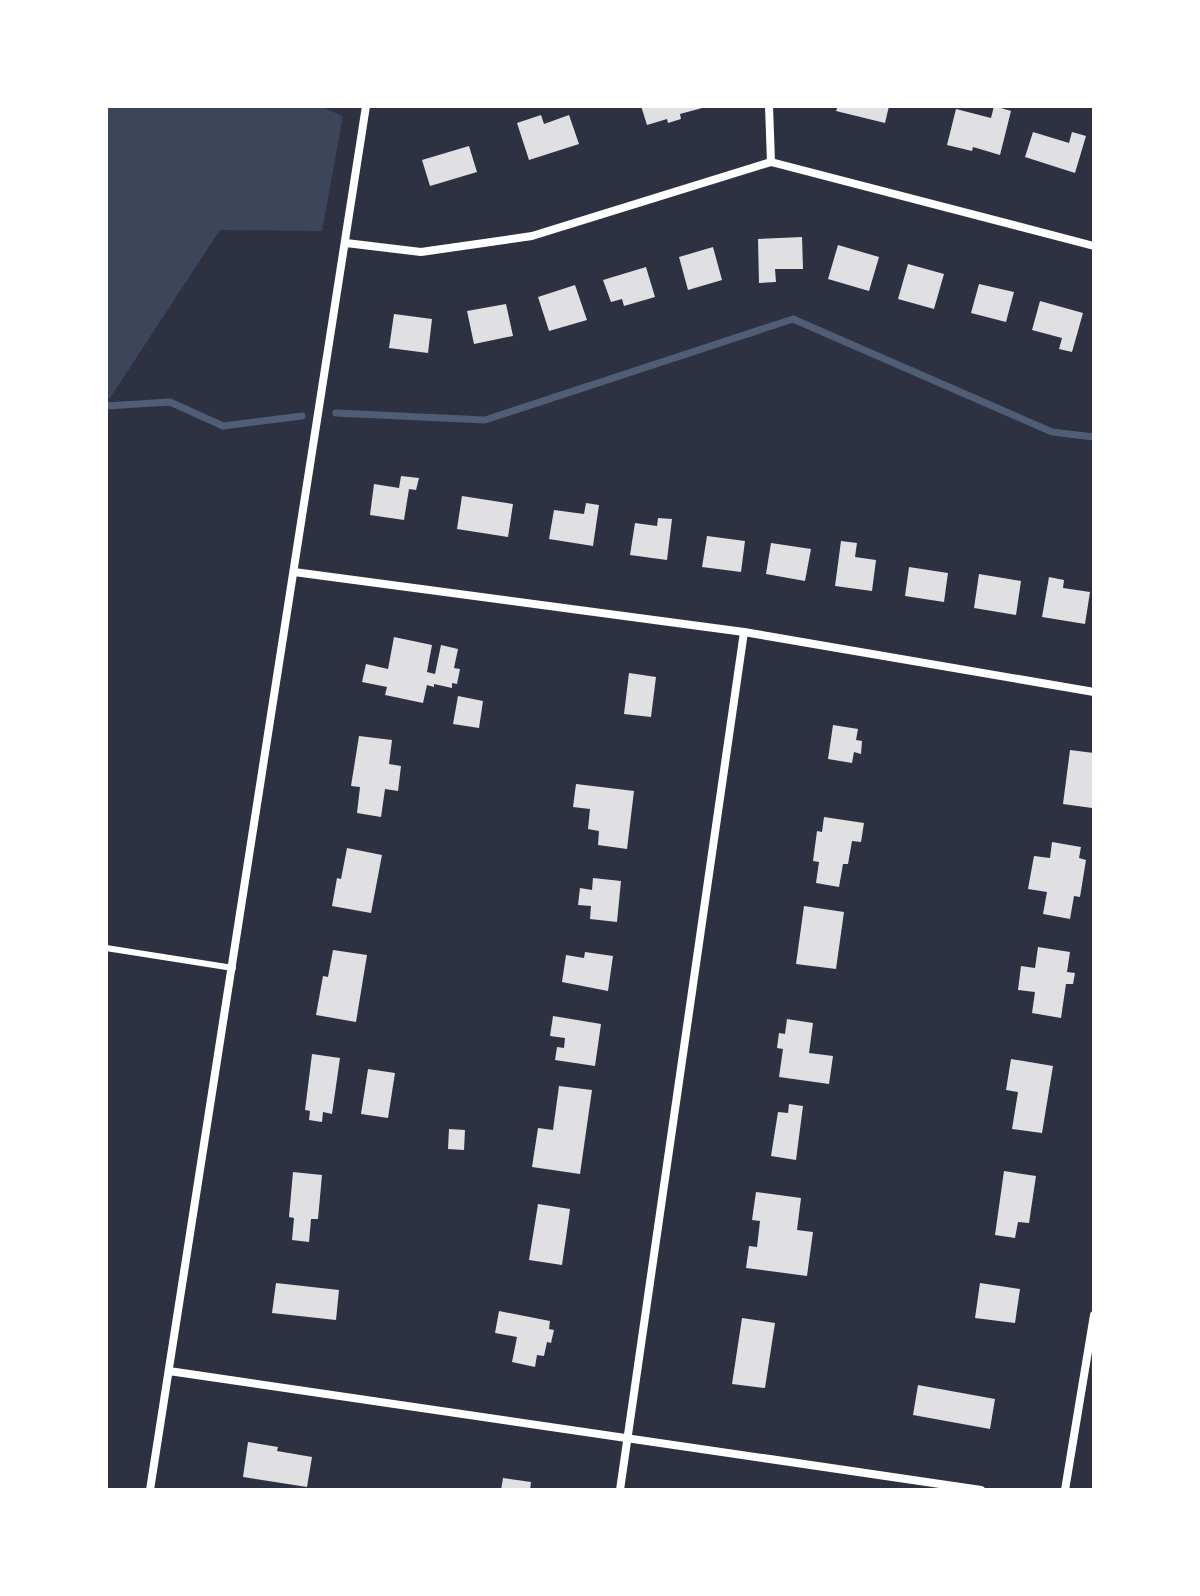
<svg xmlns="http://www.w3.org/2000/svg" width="1200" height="1596" font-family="'Titillium Web',sans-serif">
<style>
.green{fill:#3c4559}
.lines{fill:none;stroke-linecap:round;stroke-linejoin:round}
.stream{stroke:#4f5d75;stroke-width:7}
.building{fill:#e0e0e3}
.service{stroke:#fff;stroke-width:6}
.minor{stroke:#fff;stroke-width:8}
</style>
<rect width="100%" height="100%" fill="#2d3142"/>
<!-- green -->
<path class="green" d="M 106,106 L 319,106 L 343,116 L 322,231 L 220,230 L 110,398 L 106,399 Z"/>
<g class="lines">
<!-- stream -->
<path class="stream" d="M 106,406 L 170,402 L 223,426 L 302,416
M 336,413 L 485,420 L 793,319 L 1052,432 L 1094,437"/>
</g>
<!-- building -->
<path class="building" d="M 641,106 L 706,106 L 706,107 L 680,114 L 681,119 L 668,123 L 667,119 L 647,125 Z
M 838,106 L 889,106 L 885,123 L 836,111 Z
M 994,106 L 1011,111 L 1000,155 L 973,147 L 972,151 L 947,145 L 956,109 L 991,118 Z
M 541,115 L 544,124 L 569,115 L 579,144 L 529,160 L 517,123 Z
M 1033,132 L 1069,143 L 1072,132 L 1086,136 L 1075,173 L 1025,157 Z
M 469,146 L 477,172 L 430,186 L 422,160 Z
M 802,237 L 803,269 L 775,269 L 776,282 L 759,283 L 758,239 Z
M 838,245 L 879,257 L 869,291 L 828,279 Z
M 713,247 L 722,280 L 688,290 L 679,257 Z
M 908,264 L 944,274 L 934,309 L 898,299 Z
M 646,267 L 655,297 L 624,306 L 622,299 L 611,302 L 603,280 Z
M 979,284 L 1014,292 L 1006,322 L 971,313 Z
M 575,285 L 587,320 L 549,331 L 538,297 Z
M 1040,301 L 1083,313 L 1072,352 L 1059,349 L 1062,338 L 1032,330 Z
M 506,304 L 513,336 L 474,344 L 467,311 Z
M 394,314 L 432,319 L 428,353 L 389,348 Z
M 401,476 L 419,478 L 416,490 L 409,489 L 404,520 L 370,515 L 374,484 L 399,488 Z
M 462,496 L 513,504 L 508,537 L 457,529 Z
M 586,503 L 599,505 L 593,546 L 549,539 L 554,510 L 584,514 Z
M 658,518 L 672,519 L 667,560 L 630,555 L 635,523 L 657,526 Z
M 707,536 L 745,541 L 741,572 L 702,567 Z
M 841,541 L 857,543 L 855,557 L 876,560 L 872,591 L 835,586 Z
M 771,543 L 811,549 L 805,581 L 766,574 Z
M 909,567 L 948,573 L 944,602 L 905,596 Z
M 979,574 L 1021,581 L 1016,615 L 974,608 Z
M 1049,577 L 1064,580 L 1063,588 L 1090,592 L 1085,624 L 1042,617 Z
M 394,637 L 432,645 L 427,672 L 435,674 L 441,645 L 458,649 L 454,668 L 460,669 L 457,684 L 452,683 L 452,688 L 434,684 L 434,687 L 427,685 L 423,703 L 385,695 L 387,687 L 362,682 L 366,664 L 388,669 Z
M 629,673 L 656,677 L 651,717 L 624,714 Z
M 458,696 L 483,701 L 479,728 L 453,724 Z
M 833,725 L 858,729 L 856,740 L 862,741 L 861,754 L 854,752 L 852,763 L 828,759 Z
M 359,736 L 392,740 L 389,764 L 401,766 L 398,791 L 385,789 L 381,817 L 357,813 L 360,787 L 351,786 Z
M 1070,750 L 1094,753 L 1092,808 L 1063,804 Z
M 576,784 L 634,791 L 627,849 L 598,845 L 599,831 L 588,829 L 590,809 L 573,807 Z
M 824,817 L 864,823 L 861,842 L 852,841 L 848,864 L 843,864 L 839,887 L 816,883 L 819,862 L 813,861 L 817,831 L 822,832 Z
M 1052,842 L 1081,847 L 1079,858 L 1086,860 L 1080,897 L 1074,896 L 1070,919 L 1043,914 L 1047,892 L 1028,889 L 1034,856 L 1050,858 Z
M 347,848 L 382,855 L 371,913 L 332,906 L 337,878 L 341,879 Z
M 593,878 L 621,881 L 617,922 L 590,919 L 591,906 L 578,905 L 580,888 L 592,890 Z
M 804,906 L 844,912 L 836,969 L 796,964 Z
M 1038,947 L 1070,952 L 1067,972 L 1075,973 L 1073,984 L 1066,984 L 1061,1018 L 1032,1013 L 1035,992 L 1018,990 L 1021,966 L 1035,968 Z
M 333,950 L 367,955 L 356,1022 L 316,1015 L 323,976 L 328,977 Z
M 585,952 L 613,956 L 608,991 L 562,982 L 566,955 L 584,958 Z
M 553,1016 L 601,1024 L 595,1066 L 555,1060 L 557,1047 L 564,1048 L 565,1038 L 550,1036 Z
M 787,1019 L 813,1023 L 809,1053 L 833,1056 L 829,1084 L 779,1077 L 783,1049 L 777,1048 L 779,1033 L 785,1034 Z
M 312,1054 L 340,1058 L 332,1114 L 323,1112 L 322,1122 L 309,1120 L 310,1111 L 305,1110 Z
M 1011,1059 L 1053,1066 L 1042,1133 L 1012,1129 L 1018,1092 L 1006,1090 Z
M 368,1069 L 395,1073 L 388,1118 L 361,1114 Z
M 559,1086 L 592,1090 L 580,1174 L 532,1167 L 538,1128 L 553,1130 Z
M 789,1104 L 803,1106 L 796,1160 L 771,1156 L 778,1112 L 788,1113 Z
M 449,1129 L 465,1130 L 464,1150 L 448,1149 Z
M 1004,1171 L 1036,1176 L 1029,1223 L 1018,1222 L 1015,1238 L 995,1235 Z
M 293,1172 L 322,1175 L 318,1219 L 311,1219 L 309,1242 L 292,1240 L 294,1218 L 289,1217 Z
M 756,1192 L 801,1198 L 797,1230 L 813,1232 L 807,1276 L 746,1268 L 749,1246 L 757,1247 L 760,1221 L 752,1220 Z
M 538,1204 L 570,1209 L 562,1265 L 529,1260 Z
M 276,1283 L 339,1290 L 336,1320 L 272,1313 Z
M 980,1283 L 1020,1289 L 1015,1323 L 975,1318 Z
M 499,1311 L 550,1321 L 549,1329 L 554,1330 L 551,1343 L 547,1342 L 544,1356 L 537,1355 L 535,1367 L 512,1362 L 517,1337 L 495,1333 Z
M 742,1318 L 775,1323 L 765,1388 L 732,1384 Z
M 918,1385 L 995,1399 L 990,1429 L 913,1415 Z
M 248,1442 L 278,1447 L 277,1451 L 312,1457 L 307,1487 L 243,1477 Z
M 503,1478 L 531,1482 L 530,1490 L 501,1490 Z"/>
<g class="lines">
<!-- service -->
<path class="service" d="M 106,948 L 233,968"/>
<!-- minor -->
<path class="minor" d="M 769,106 L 771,162
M 346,243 L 421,252 L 532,236 L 771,162 L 1094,246
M 294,572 L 744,632 L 1094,692
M 169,1371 L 981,1490
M 150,1490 L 366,106
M 620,1490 L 744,632
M 1065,1490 L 1094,1315"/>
</g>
<!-- border -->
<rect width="1200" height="1596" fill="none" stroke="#ffffff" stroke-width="216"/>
</svg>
